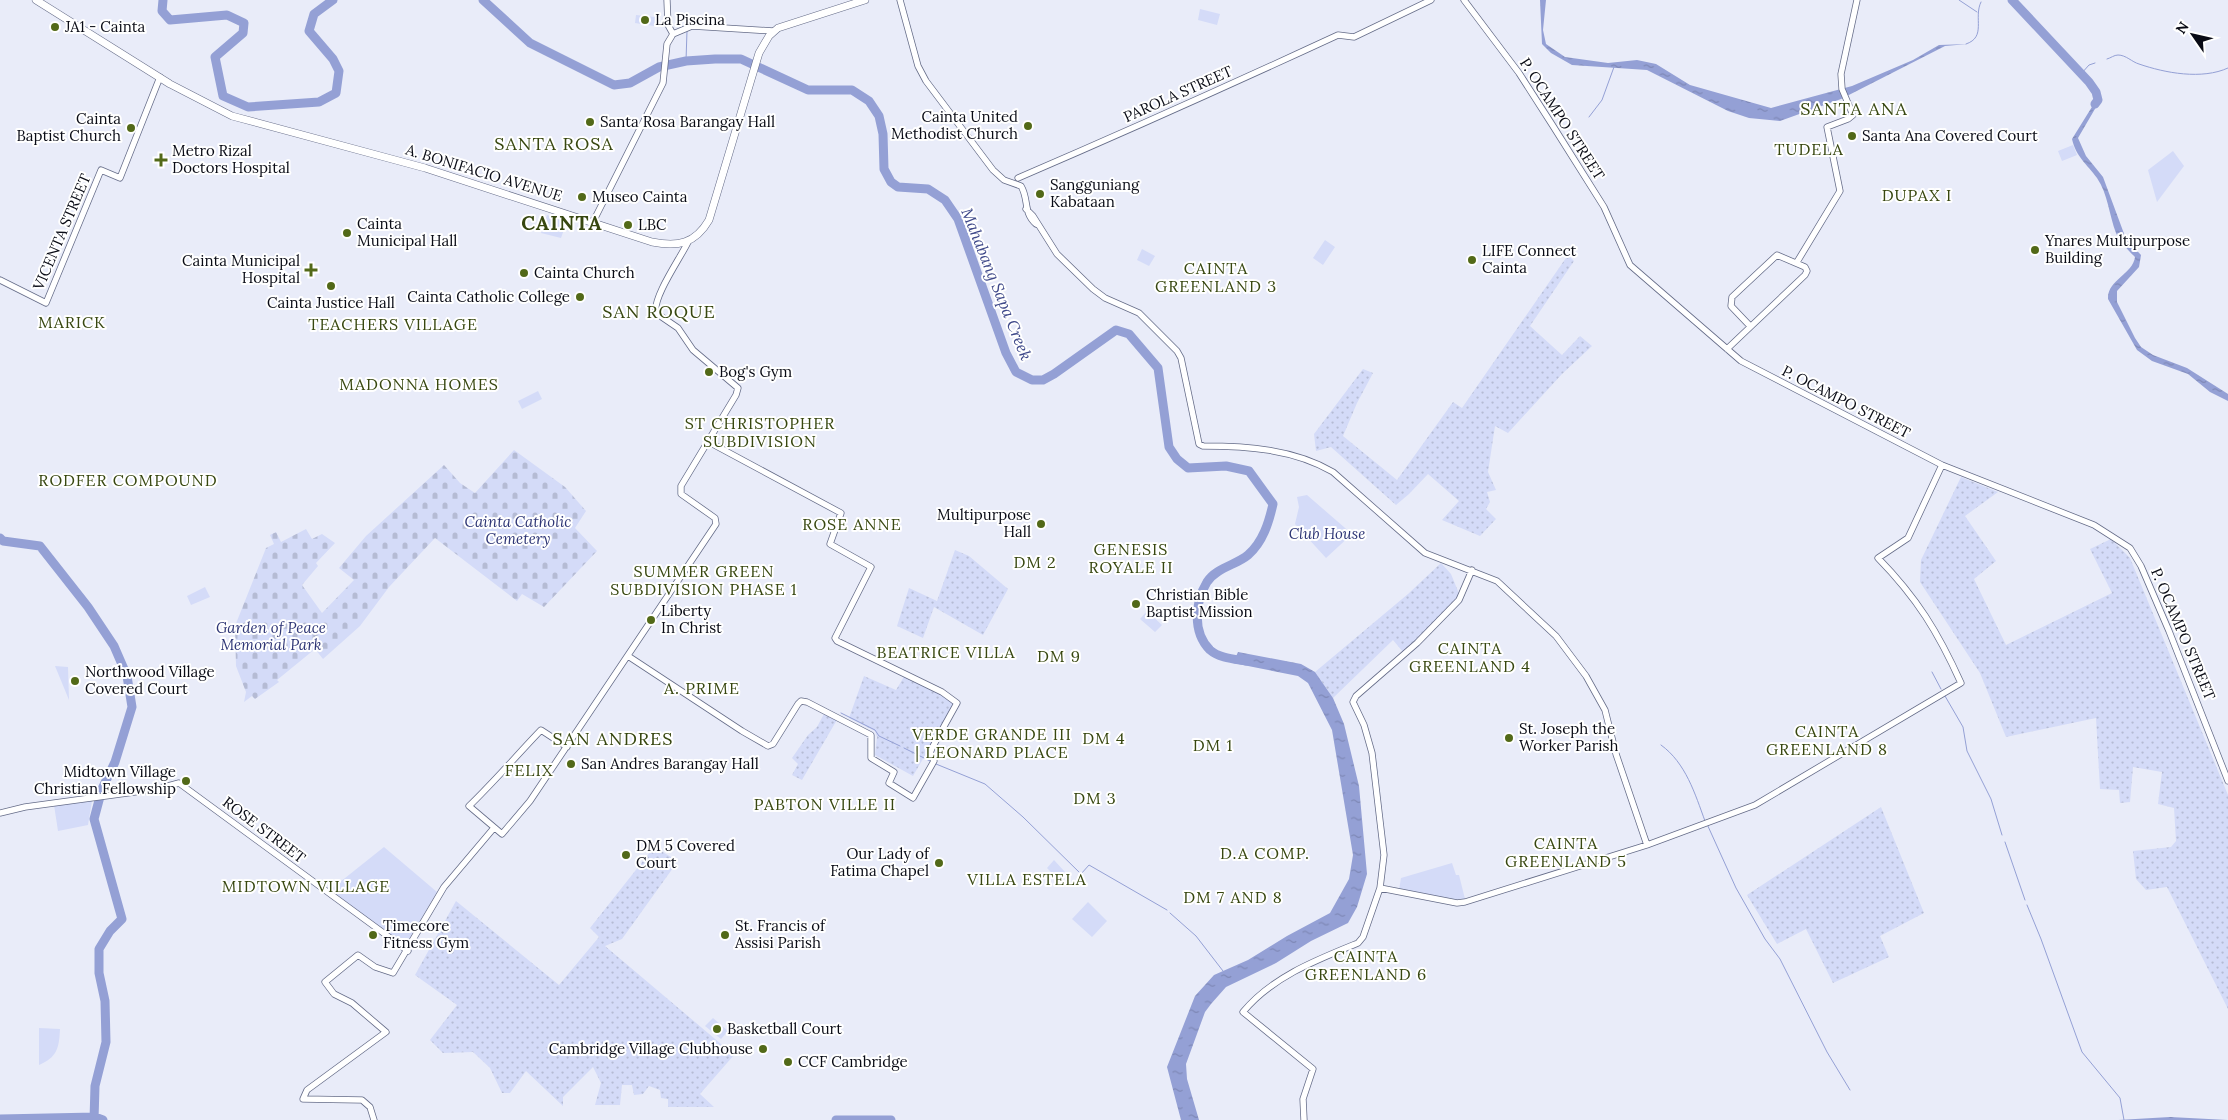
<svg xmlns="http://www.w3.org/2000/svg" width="2228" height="1120" font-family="Lora,serif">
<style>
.grass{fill:url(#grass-dots)}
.cemetery{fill:url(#cemetery-stones)}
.park{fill:#d4dbf8}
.water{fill:url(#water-ripples)}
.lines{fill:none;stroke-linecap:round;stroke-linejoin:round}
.stream{stroke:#94a0d5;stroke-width:1}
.river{stroke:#94a0d5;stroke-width:9}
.tertiary-casing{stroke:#656c88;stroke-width:7}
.secondary-casing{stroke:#656c88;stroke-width:8}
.tertiary{stroke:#fff;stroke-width:5.5}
.secondary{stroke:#fff;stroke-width:7}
.poi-dot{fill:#526918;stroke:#fff;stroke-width:2}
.labels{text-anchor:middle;stroke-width:4;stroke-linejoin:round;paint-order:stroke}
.poi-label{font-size:15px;fill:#090b15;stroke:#fff;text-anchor:start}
.street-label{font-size:15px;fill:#090b15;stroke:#fff}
.park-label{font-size:15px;font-style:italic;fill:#2d3575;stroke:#fff}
.neighbourhood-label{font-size:16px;letter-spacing:1px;fill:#374710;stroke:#fff}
.water-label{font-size:16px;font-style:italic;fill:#3e4889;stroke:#fff}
.quarter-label{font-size:18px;letter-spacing:1px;fill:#374710;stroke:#fff}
.district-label{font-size:20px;font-weight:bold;letter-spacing:1px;fill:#374710;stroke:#fff}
</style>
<defs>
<pattern id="grass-dots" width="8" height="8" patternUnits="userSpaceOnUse" patternTransform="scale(1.25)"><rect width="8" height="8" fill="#d4dbf8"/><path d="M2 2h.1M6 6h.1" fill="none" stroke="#b5bbd4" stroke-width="1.8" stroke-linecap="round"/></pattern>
<pattern id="cemetery-stones" width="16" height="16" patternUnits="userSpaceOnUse" patternTransform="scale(1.25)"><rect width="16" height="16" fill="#d4dbf8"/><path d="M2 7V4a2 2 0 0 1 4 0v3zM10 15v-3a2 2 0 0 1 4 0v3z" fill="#b5bbd4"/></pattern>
<pattern id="water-ripples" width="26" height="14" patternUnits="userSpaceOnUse" patternTransform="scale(1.25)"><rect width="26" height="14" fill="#94a0d5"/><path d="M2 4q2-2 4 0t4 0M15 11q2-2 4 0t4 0" fill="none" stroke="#7e88b6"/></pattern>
</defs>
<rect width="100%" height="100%" fill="#e9ecf9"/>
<!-- grass -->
<path class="grass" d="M 1568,255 L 1574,261 L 1530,326 L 1562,355 L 1580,336 L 1592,346 L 1562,374 L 1508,433 L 1495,426 L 1488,472 L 1496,490 L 1487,492 L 1490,502 L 1486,509 L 1496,519 L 1480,536 L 1442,520 L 1459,501 L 1428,474 L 1409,494 L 1396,505 L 1331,447 L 1316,451 L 1314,434 L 1363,369 L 1373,373 L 1357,403 L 1343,436 L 1397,480 L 1453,402 L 1462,408 Z
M 1961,477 L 1998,492 L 1965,516 L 1996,561 L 1974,579 L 2006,645 L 2112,593 L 2090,549 L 2111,539 L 2130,558 L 2228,795 L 2228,1009 L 2167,887 L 2146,890 L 2136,879 L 2133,851 L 2171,847 L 2176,841 L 2174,808 L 2158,804 L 2162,772 L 2133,767 L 2130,802 L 2120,803 L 2119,790 L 2100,789 L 2096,718 L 2006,737 L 1980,673 L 1920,582 L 1921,560 Z
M 955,550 L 969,556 L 1008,589 L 983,635 L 934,607 L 923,638 L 897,626 L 909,588 L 937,601 Z
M 1441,563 L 1451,574 L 1460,596 L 1403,652 L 1393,640 L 1333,698 L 1315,672 L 1408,594 Z
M 905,675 L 953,700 L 954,705 L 913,776 L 875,755 L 877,737 L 875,731 L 849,718 L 864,676 L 896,690 Z
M 825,712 L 838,718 L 802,780 L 792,775 L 798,764 L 792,758 L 808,735 L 817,727 Z
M 1881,807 L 1924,913 L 1880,936 L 1889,957 L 1833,983 L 1806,929 L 1777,944 L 1747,895 Z
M 654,847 L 678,861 L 622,939 L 605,946 L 734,1055 L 700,1094 L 714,1107 L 668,1107 L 668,1099 L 661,1098 L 660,1090 L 649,1086 L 643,1094 L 634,1095 L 632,1085 L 622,1085 L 620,1105 L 595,1105 L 601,1083 L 593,1067 L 563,1097 L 563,1106 L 526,1071 L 510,1093 L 502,1093 L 490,1068 L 473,1052 L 443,1053 L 430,1040 L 457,1005 L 415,975 L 456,901 L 559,985 L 599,937 L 590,928 Z"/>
<!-- cemetery -->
<path class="cemetery" d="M 514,450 L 565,487 L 586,511 L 575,528 L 597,551 L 544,607 L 522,594 L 517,601 L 435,538 L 389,587 L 360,626 L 323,659 L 315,649 L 277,680 L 279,682 L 255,699 L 252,696 L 244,702 L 246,692 L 236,666 L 235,626 L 266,548 L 274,544 L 270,535 L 276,532 L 281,542 L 306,529 L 312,539 L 322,534 L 335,543 L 316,563 L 318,566 L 302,585 L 322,613 L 354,580 L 339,568 L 366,536 L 444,465 L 460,483 L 475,493 Z"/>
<!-- park -->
<path class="park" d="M 1200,9 L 1220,14 L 1217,25 L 1198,20 Z
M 636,15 L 655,17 L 654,26 L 635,23 Z
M 2073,145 L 2077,155 L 2062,161 L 2058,151 Z
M 2173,151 L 2184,166 L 2157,202 L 2148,170 Z
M 547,215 L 567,221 L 561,238 L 541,233 Z
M 1325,240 L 1335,247 L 1323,265 L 1313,258 Z
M 1142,249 L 1155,256 L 1149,266 L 1137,260 Z
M 538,391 L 542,399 L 522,409 L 518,401 Z
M 1307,495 L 1352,534 L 1326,558 L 1295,524 L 1299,507 L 1297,497 Z
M 205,587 L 210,597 L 191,605 L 187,596 Z
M 1147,611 L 1162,625 L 1155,632 L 1140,619 Z
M 55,666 L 68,667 L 69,700 Z
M 92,801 L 88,825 L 58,831 L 54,805 Z
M 384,847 L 437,892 L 405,946 L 330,890 Z
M 1054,860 L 1065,872 L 1058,879 L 1047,868 Z
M 1452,863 L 1456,875 L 1459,875 L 1465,899 L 1452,900 L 1399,890 L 1401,878 Z
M 1088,902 L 1107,921 L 1092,937 L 1072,919 Z
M 713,1018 L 728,1031 L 721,1039 L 705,1026 Z
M 39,1028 L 60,1029 C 59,1049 57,1057 39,1065 Z"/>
<!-- water -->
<path class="water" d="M 1540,0 L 1546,0 L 1543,30 L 1546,44 L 1565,57 L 1608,63 L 1637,60 L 1656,64 L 1690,85 L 1771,108 L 1852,86 L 1913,60 L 1939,45 L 1968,44 L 1945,46 L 1841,99 L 1780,121 L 1749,118 L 1728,111 L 1647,70 L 1572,65 L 1551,53 L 1542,44 Z
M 2096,92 L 2099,102 L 2078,138 L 2086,156 L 2103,177 L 2126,239 L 2141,255 L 2139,267 L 2117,291 L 2117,302 L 2135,338 L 2141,347 L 2153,355 L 2187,368 L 2228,394 L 2228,401 L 2210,392 L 2188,374 L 2152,361 L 2137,350 L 2108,299 C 2107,280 2133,274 2135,257 C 2128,250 2120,242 2116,233 C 2109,215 2108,194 2097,178 C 2087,164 2076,157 2072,139 L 2095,102 Z
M 1238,652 L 1301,664 L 1315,672 L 1333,698 L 1344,724 L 1359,786 L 1367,874 L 1357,907 L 1348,923 L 1311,941 L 1276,963 L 1226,987 L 1211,1004 L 1205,1012 L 1186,1064 L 1187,1079 L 1199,1120 L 1181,1120 L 1167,1067 L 1195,996 L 1214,975 L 1248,960 L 1287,936 L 1330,913 L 1349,879 L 1353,855 L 1332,730 L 1308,683 L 1298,676 L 1233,663 Z
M 2170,1117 L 2228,1120 L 2118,1120 Z"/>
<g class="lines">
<!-- stream -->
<path class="stream" d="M 1959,0 L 1977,12
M 1966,44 C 1987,37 1973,18 1981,2
M 2107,59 C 2111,58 2114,55 2118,55 C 2126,55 2132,62 2139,64 C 2165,73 2202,80 2228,68
M 686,61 L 687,31
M 2081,74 L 2089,65 L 2095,63
M 1589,117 L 1602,100 L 1614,67
M 1932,672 L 1941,689
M 1945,696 L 1963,727 L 1967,751 L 1991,799 L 2002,835
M 841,713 L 875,730 L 879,736 L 900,746
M 1661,745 C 1686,763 1695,794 1705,821
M 904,748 L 930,761
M 936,764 L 985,784 L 1023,817 L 1081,874 L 1089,865 L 1167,910
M 1707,824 L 1736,888 L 1765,939 L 1780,959 L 1827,1052 L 1850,1090
M 2005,842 L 2025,900
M 2027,905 L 2041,939 L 2082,1052 L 2120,1098 L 2124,1120
M 1170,913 L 1196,936 L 1223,971"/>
<!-- river -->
<path class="river" d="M 163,0 L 162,11 L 170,20 L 227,15 L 244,23 L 243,33 L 215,57 L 223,96 L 248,107 L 319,102 L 336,93 L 339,71 L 333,59 L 309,31 L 314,14 L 333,0
M 483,0 L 530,43 L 614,85 L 630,83 L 659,67 L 686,61 L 715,59 L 741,59 L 808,90 L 852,90 L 869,101 L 879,116 L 883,134 L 884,169 L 891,182 L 898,187 L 928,189 L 945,200 L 958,219 L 1006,353 L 1016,372 L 1032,380 L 1043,380 L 1054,374 L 1116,330 L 1129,334 L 1158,368 L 1169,447 L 1177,459 L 1188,468 L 1226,466 L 1249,471 L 1273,504 C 1269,522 1263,542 1248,555 C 1236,565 1216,568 1207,582 C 1195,602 1192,632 1210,650 C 1219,658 1234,659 1246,661
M 2012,0 L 2089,82 L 2096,92 L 2098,100 L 2095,104
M 0,538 L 3,541 L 40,546 L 88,607 L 114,646 L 127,676 L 132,707 L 115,762 L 102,789 L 94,819 L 122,919 L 110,931 L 99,949 L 99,973 L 105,1001 L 106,1042 L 95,1086 L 94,1120
M 0,1119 L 95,1117 L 103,1120
M 836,1120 L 891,1120"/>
<defs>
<path id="tertiary" d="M 667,0 L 668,25 L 673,34
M 900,0 L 918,66 L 926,81 L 993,170 L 1004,180 L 1021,186 C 1029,199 1023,213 1036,224
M 1464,0 L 1519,73 L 1553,126 L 1604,207 L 1630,265 L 1741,361 L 1942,465 L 2094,525 L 2130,548 L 2141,566 L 2169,631 L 2228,781
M 1018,178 C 1125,132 1232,84 1338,35 L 1354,37 L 1431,0
M 1026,209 L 1033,216 L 1057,254 L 1093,289 L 1105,298 L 1139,313 L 1177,351 L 1181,358 L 1199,444 L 1203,446 C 1247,446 1294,449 1333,472 L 1425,553 L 1497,581 L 1556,636 L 1586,676 L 1605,710 L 1616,754 L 1647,845
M 593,222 L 663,83 L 667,44 L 673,34 L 692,26 L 773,31
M 1797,262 L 1840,191 L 1827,127 L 1848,119 L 1853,115 L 1842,89 L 1841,74 L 1857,0
M 0,280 L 46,303 L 101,170 L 120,178 L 160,77
M 1727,349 L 1805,275 L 1807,271 L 1805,267 L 1777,255 L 1732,297 L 1731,306 L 1750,326
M 628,656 L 742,731 L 768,746 L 773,744 L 798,704 L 801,701 L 807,702 L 871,735 L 871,758 L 894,772 L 889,783 L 913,798 L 934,761 L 930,753 L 932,748 L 957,703 L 942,692 L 837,641 L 835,638 L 871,567 L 830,544 L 841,513 L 707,441
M 567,747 L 541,730 C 517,755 494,782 469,806 L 502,834 L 530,801 L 716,524 L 715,518 L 681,494 L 681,486 L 736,395 L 738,388 L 693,350 L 678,328 L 656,313 C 652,298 681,257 688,242
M 0,813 L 25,807 L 157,789 L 179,783 L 408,951
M 1380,888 L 1457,903 L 1465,902 L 1647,845 L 1755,805 L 1961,683 C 1938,632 1917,598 1878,558 L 1908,538 L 1942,465
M 374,1120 L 370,1107 L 362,1100 L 303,1099 L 307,1090 L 386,1032 L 352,1003 L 334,994 L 325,982 L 358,955 L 375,967 L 393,973 L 444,887 L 493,829
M 1304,1120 L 1303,1099 L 1313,1069 L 1243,1012 C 1272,977 1316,960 1358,943 L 1363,937 L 1380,888 L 1384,855 L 1372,753 L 1364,725 L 1353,702 L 1356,696 L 1417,643 L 1459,600 L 1472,570"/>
<path id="secondary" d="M 36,0 L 170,84 L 232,116 L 425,168 L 652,242 C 678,247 695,244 709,220 L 759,53 L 769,36 L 778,28 L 865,0"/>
</defs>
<!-- tertiary casing -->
<use href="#tertiary" class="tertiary-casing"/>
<!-- secondary casing -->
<use href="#secondary" class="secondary-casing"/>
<!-- tertiary -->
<use href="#tertiary" class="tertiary"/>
<!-- secondary -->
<use href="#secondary" class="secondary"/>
</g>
<!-- markers -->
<g class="poi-dot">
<circle cx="645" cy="20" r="5"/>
<circle cx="55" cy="27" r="5"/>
<circle cx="590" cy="122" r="5"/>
<circle cx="1028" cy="126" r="5"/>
<circle cx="131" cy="128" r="5"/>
<circle cx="1852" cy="136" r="5"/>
<path d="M158.5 152.5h5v5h5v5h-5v5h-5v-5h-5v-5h5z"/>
<circle cx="1040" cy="194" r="5"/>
<circle cx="582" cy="197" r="5"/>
<circle cx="628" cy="225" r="5"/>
<circle cx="347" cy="233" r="5"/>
<circle cx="2035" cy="250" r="5"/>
<circle cx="1472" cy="260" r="5"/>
<path d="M308.5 262.5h5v5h5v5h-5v5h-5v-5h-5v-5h5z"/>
<circle cx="524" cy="273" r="5"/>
<circle cx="331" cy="286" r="5"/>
<circle cx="580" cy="297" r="5"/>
<circle cx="709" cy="372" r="5"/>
<circle cx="1041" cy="524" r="5"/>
<circle cx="1136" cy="604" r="5"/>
<circle cx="651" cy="620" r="5"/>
<circle cx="75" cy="681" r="5"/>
<circle cx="1509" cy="738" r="5"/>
<circle cx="571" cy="764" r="5"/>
<circle cx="186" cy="781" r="5"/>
<circle cx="626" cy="855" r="5"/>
<circle cx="939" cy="863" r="5"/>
<circle cx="373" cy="935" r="5"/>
<circle cx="725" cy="935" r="5"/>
<circle cx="717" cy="1029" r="5"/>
<circle cx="763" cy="1049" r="5"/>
<circle cx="788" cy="1062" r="5"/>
</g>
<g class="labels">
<!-- poi labels -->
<g class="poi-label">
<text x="655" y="25">La Piscina</text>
<text x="65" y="32">JA1 - Cainta</text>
<text x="1018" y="122" text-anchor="end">Cainta United<tspan x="1018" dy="17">Methodist Church</tspan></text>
<text x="121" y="124" text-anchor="end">Cainta<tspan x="121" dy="17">Baptist Church</tspan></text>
<text x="600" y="127">Santa Rosa Barangay Hall</text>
<text x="1862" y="141">Santa Ana Covered Court</text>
<text x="172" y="156">Metro Rizal<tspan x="172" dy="17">Doctors Hospital</tspan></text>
<text x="1050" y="190">Sangguniang<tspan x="1050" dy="17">Kabataan</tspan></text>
<text x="592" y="202">Museo Cainta</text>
<text x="357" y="229">Cainta<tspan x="357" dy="17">Municipal Hall</tspan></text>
<text x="638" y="230">LBC</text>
<text x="2045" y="246">Ynares Multipurpose<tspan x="2045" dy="17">Building</tspan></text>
<text x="1482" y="256">LIFE Connect<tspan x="1482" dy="17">Cainta</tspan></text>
<text x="300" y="266" text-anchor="end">Cainta Municipal<tspan x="300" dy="17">Hospital</tspan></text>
<text x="534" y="278">Cainta Church</text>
<text x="570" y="302" text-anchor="end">Cainta Catholic College</text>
<text x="331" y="308" text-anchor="middle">Cainta Justice Hall</text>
<text x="719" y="377">Bog's Gym</text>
<text x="1031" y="520" text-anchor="end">Multipurpose<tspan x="1031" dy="17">Hall</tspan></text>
<text x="1146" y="600">Christian Bible<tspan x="1146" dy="17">Baptist Mission</tspan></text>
<text x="661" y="616">Liberty<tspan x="661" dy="17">In Christ</tspan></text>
<text x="85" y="677">Northwood Village<tspan x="85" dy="17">Covered Court</tspan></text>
<text x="1519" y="734">St. Joseph the<tspan x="1519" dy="17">Worker Parish</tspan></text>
<text x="581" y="769">San Andres Barangay Hall</text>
<text x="176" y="777" text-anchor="end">Midtown Village<tspan x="176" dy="17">Christian Fellowship</tspan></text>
<text x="636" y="851">DM 5 Covered<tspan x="636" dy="17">Court</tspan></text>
<text x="929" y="859" text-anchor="end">Our Lady of<tspan x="929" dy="17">Fatima Chapel</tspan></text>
<text x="383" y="931">Timecore<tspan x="383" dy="17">Fitness Gym</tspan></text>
<text x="735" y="931">St. Francis of<tspan x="735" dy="17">Assisi Parish</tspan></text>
<text x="727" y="1034">Basketball Court</text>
<text x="753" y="1054" text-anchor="end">Cambridge Village Clubhouse</text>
<text x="798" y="1067">CCF Cambridge</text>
</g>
<!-- street labels -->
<g class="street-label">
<text transform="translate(1178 94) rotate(-24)" y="5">PAROLA STREET</text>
<text transform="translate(1562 119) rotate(57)" y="5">P. OCAMPO STREET</text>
<text transform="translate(484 173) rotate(17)" y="5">A. BONIFACIO AVENUE</text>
<text transform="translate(62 232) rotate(-67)" y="5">VICENTA STREET</text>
<text transform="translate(1846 402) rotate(27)" y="5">P. OCAMPO STREET</text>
<text transform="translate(2183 634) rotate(67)" y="5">P. OCAMPO STREET</text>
<text transform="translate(264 830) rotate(37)" y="5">ROSE STREET</text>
</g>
<!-- park labels -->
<g class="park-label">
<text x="518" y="527">Cainta Catholic<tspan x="518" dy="17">Cemetery</tspan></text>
<text x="1327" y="539">Club House</text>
<text x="271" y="633">Garden of Peace<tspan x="271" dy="17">Memorial Park</tspan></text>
</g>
<!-- neighbourhood labels -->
<g class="neighbourhood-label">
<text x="1809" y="155">TUDELA</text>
<text x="1917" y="201">DUPAX I</text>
<text x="1216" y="274">CAINTA<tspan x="1216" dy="18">GREENLAND 3</tspan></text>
<text x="72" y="328">MARICK</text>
<text x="393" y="330">TEACHERS VILLAGE</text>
<text x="419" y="390">MADONNA HOMES</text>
<text x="760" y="429">ST CHRISTOPHER<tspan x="760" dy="18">SUBDIVISION</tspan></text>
<text x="128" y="486">RODFER COMPOUND</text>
<text x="852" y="530">ROSE ANNE</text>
<text x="1131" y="555">GENESIS<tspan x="1131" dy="18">ROYALE II</tspan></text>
<text x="1035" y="568">DM 2</text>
<text x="704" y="577">SUMMER GREEN<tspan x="704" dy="18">SUBDIVISION PHASE 1</tspan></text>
<text x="1470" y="654">CAINTA<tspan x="1470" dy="18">GREENLAND 4</tspan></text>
<text x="946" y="658">BEATRICE VILLA</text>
<text x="1059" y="662">DM 9</text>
<text x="702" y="694">A. PRIME</text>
<text x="1827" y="737">CAINTA<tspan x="1827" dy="18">GREENLAND 8</tspan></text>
<text x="992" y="740">VERDE GRANDE III<tspan x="992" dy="18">| LEONARD PLACE</tspan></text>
<text x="1104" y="744">DM 4</text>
<text x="1213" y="751">DM 1</text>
<text x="529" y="776">FELIX</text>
<text x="1095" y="804">DM 3</text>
<text x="825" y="810">PABTON VILLE II</text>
<text x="1566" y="849">CAINTA<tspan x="1566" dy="18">GREENLAND 5</tspan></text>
<text x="1265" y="859">D.A COMP.</text>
<text x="1027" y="885">VILLA ESTELA</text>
<text x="306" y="892">MIDTOWN VILLAGE</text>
<text x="1233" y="903">DM 7 AND 8</text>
<text x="1366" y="962">CAINTA<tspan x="1366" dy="18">GREENLAND 6</tspan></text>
</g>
<!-- water labels -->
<g class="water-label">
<text transform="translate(997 284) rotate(68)" y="6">Mahabang Sapa Creek</text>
</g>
<!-- quarter labels -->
<g class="quarter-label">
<text x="1854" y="115">SANTA ANA</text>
<text x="554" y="150">SANTA ROSA</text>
<text x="659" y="318">SAN ROQUE</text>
<text x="613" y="745">SAN ANDRES</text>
</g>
<!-- district labels -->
<g class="district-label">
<text x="562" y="230">CAINTA</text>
</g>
</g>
<!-- north arrow -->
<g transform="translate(2193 35) rotate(304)" stroke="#ffffff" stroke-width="4" paint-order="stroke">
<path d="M0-4L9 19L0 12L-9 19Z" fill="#090b15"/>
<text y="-8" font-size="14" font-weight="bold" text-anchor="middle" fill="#090b15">N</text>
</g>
</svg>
